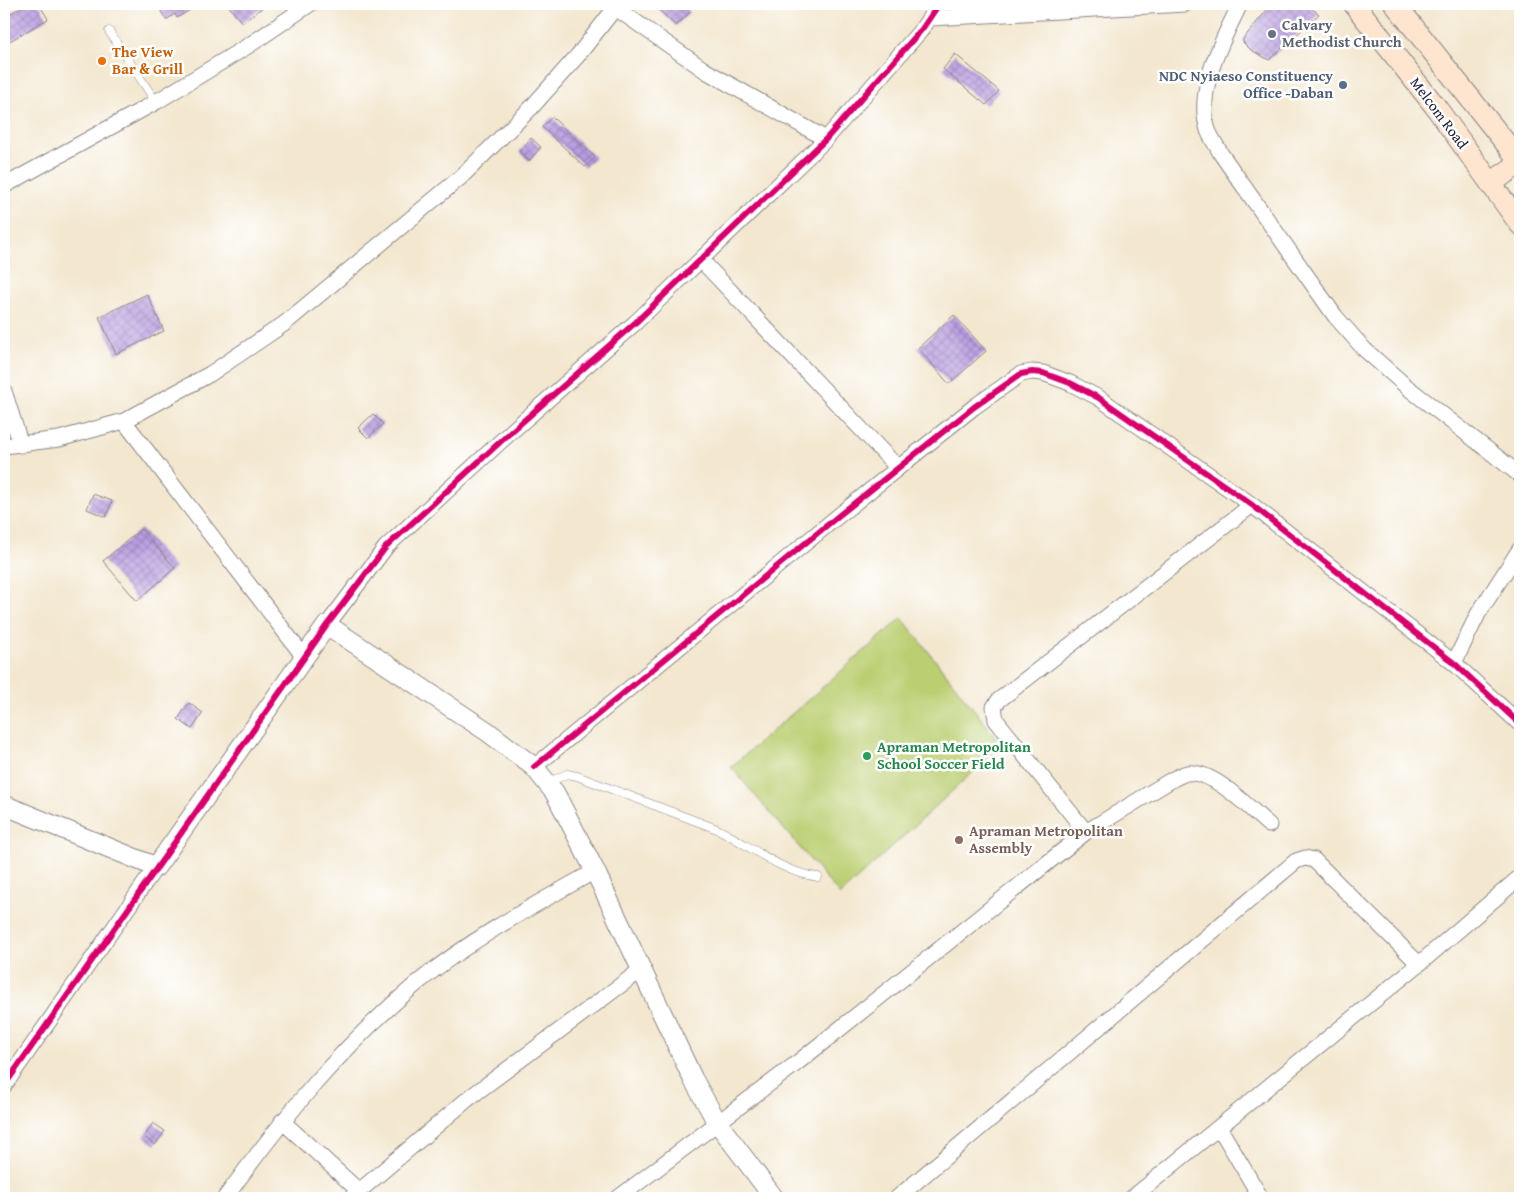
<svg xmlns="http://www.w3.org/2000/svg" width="1524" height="1202" font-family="'Gentium Book Plus',serif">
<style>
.green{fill:#bbcf72;stroke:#6e7856}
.building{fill:url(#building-cross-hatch)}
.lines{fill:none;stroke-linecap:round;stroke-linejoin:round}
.service-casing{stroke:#8a8485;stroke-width:9}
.minor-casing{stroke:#8a8485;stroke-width:17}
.tertiary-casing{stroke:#8a8485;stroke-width:21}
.secondary-casing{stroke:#8a8485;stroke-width:23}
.service{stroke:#fff;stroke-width:8}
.minor{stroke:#fff;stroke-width:15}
.tertiary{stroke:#fff;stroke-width:19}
.secondary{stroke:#fde5d0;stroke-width:21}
.cycleway-casing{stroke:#fff;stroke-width:9}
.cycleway{stroke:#d6006c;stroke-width:6}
.worship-dot{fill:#6b7280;stroke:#fff;stroke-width:2}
.food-dot{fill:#e8710a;stroke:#fff;stroke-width:2}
.service-dot{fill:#5c6f8a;stroke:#fff;stroke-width:2}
.leisure-dot{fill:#2e9e5b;stroke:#fff;stroke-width:2}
.education-dot{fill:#8d6e63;stroke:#fff;stroke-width:2}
.labels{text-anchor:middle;stroke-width:5;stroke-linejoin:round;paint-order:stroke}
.worship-label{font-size:15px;font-weight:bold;fill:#5b616d;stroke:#fff;text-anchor:start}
.food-label{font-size:15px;font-weight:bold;fill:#c56008;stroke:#fff;text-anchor:start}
.service-label{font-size:15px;font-weight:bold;fill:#4e5e75;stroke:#fff;text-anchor:end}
.street-label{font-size:15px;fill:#22223b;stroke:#fff}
.leisure-label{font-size:15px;font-weight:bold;fill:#27864d;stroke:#fff;text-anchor:start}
.education-label{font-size:15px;font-weight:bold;fill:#785e54;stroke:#fff;text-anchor:start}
</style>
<defs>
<pattern id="building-cross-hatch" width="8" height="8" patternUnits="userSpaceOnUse" patternTransform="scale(1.25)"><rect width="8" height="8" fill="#b89ce1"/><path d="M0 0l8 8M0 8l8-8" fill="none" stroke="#957fb8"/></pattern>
</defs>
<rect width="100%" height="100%" fill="#fff"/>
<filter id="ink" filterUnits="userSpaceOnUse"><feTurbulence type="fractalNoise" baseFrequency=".02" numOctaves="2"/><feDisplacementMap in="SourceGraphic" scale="10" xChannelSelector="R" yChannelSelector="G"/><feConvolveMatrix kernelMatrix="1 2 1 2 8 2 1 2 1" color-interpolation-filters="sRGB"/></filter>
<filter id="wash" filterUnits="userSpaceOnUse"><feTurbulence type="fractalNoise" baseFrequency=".0096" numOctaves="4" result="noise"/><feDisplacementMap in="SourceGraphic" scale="20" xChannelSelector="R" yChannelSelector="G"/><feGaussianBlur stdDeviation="1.12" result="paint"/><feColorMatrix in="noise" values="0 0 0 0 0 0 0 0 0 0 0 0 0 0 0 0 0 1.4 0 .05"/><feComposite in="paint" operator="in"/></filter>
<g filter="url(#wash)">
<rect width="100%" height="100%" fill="#f3e7cf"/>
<!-- green -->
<path class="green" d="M 902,618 L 1002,745 L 840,895 L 731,767 Z"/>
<g id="blocks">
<!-- building -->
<path class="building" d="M 27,4 L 39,4 L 48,19 L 8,42 L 4,35 L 4,17 Z
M 157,4 L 199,4 L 177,18 L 175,14 L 166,20 Z
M 227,4 L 267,4 L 242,23 Z
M 659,4 L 681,4 L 690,12 L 676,26 L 656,7 Z
M 1272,4 L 1306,4 L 1319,14 L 1269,60 L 1251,50 L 1243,42 L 1243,39 Z
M 955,54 L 999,91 L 986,105 L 943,69 Z
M 552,117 L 595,157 L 585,167 L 542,127 Z
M 531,138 L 541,147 L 529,161 L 519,152 Z
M 147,294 L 164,331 L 116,354 L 99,317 Z
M 954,315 L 986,351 L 949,384 L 918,348 Z
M 373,414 L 383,424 L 368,438 L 358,428 Z
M 93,494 L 112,501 L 106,517 L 87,509 Z
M 141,529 L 175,568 L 137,601 L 103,561 Z
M 189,703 L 203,713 L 192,729 L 178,719 Z
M 153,1123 L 165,1131 L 155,1145 L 144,1137 Z"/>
</g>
</g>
<g filter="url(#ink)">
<use href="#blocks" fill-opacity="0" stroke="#8a8485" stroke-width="1"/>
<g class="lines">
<defs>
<path id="service" d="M 109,31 L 156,102
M 547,783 L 567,774 L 577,776 L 717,829 C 751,845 779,872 818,877"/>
<path id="minor" d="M 610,4 L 706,71 L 826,139
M 1240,4 C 1223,40 1195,89 1208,130 C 1211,138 1217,146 1221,154 L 1335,316 L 1364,349 L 1407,387 L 1520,475
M 931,18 L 1185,4
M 4,186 L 156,102 L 251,44 L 310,4
M 701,260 L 898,468
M 4,391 L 21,445
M 124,421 L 304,657
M 4,446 L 59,439 L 124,421 L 210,374 L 284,324 L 461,177 L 531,108 L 579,54 L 615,8
M 327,625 L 386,547 L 512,431 L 636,322 L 826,139 L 922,29 L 939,4
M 1454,663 L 1478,614 L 1520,549
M 534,767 L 837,517 L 974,407 L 1021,374 L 1032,372 L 1043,373 L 1070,383 L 1099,398 L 1252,505 L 1454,663 L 1520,724
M 1086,832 L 996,720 L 994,707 L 999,700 L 1252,505
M 4,1086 L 156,867
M 282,1121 L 359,1191
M 1219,1127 L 1261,1198
M 225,1198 C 282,1119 341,1047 416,984 C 471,939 534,905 595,871
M 351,1198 L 469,1098 L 641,970
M 618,1198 L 797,1063 L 1086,832 L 1173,779 C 1177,777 1183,774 1187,773 C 1214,770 1250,809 1269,825
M 897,1198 L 1296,861 L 1305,858 L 1314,860 L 1419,964
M 1132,1198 L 1419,964 L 1520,877"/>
<path id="tertiary" d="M 4,805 L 156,867 L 327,625 L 488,732 L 534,767 L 555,793 L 595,871 L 693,1079 L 717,1122 L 774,1198"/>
<path id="secondary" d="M 1354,4 L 1435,106 L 1520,224
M 1395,4 L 1520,161
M 1491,183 L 1520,163"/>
</defs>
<!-- service casing -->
<use href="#service" class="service-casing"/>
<!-- minor casing -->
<use href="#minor" class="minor-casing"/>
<!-- tertiary casing -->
<use href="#tertiary" class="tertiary-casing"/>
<!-- secondary casing -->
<use href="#secondary" class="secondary-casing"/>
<!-- service -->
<use href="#service" class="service"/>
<!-- minor -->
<use href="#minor" class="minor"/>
<!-- tertiary -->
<use href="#tertiary" class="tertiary"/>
<!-- secondary -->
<use href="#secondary" class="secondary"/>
<defs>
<path id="cycleway" d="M 534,767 L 837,517 L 974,407 L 1021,374 L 1032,372 L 1043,373 L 1070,383 L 1099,398 L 1252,505 L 1454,663 L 1520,724
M 4,1086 L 327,625 L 386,547 L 512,431 L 636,322 L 826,139 L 922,29 L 939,4"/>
</defs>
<!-- cycleway casing -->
<use href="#cycleway" class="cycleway-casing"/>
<!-- cycleway -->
<use href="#cycleway" class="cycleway"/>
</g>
</g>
<!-- markers -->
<circle class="worship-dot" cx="1272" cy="34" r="5"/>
<circle class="food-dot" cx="102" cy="61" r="5"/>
<circle class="service-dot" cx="1343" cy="85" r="5"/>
<circle class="leisure-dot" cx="867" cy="756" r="5"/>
<circle class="education-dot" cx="959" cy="840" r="5"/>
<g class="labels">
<!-- worship labels -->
<g class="worship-label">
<text x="1282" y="30">Calvary<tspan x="1282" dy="17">Methodist Church</tspan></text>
</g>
<!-- food labels -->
<g class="food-label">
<text x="112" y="57">The View<tspan x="112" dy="17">Bar &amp; Grill</tspan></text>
</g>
<!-- service labels -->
<g class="service-label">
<text x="1333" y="81">NDC Nyiaeso Constituency<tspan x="1333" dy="17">Office -Daban</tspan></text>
</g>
<!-- street labels -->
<g class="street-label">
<text transform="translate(1439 113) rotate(53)" y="5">Melcom Road</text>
</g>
<!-- leisure labels -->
<g class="leisure-label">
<text x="877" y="752">Apraman Metropolitan<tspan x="877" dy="17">School Soccer Field</tspan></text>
</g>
<!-- education labels -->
<g class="education-label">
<text x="969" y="836">Apraman Metropolitan<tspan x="969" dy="17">Assembly</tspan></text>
</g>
</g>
<!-- margin -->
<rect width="1524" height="1202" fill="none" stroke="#fff" stroke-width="20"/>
</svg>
